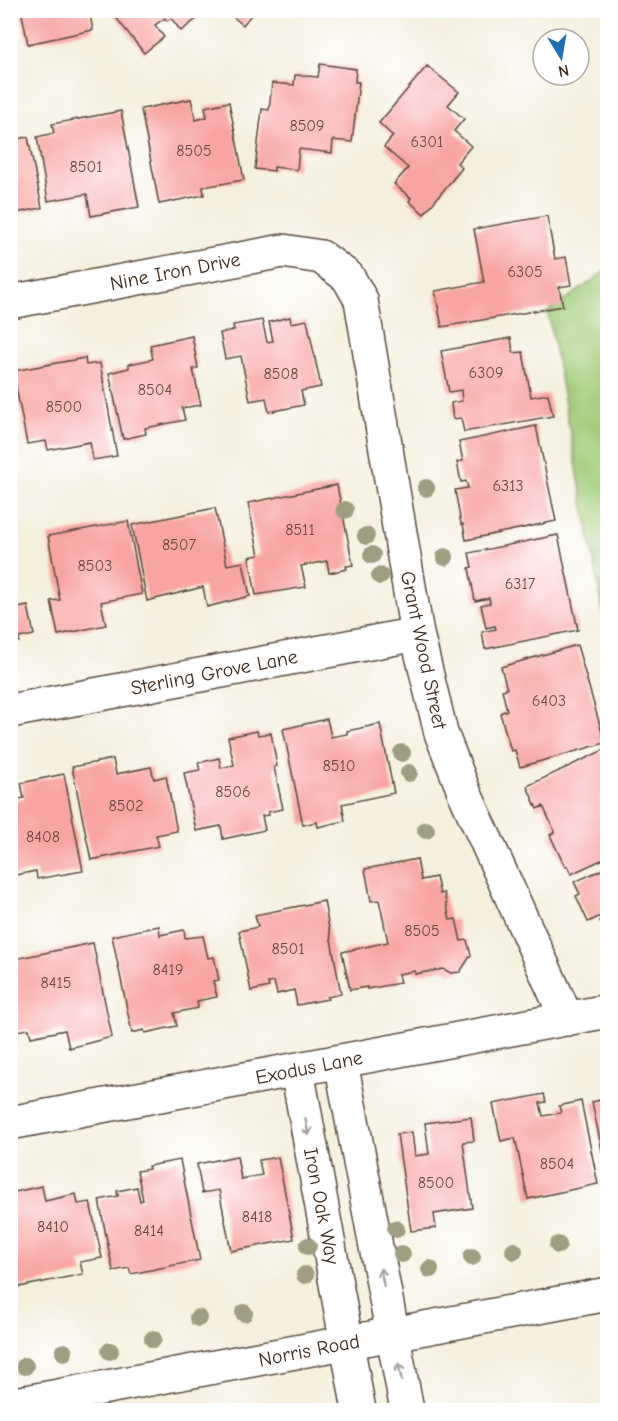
<svg xmlns="http://www.w3.org/2000/svg" width="618" height="1421" font-family="'Comic Neue',sans-serif">
<style>
.green{fill:#a1cc79;stroke:#6e7b4c;stroke-width:1.5}
.building{fill:#f8a4a3}
.lines{fill:none;stroke-linecap:round;stroke-linejoin:round}
.street-casing{stroke:#57483b;stroke-width:36}
.secondary-casing{stroke:#57483b;stroke-width:36}
.street{stroke:#fff;stroke-width:33}
.secondary{stroke:#fff;stroke-width:33}
.tree{fill:#9f9e83}
.oneway{stroke:#a79f9a}
.labels{text-anchor:middle;stroke-width:4.5;stroke-linejoin:round;paint-order:stroke}
.number-label{font-size:16px;fill:#6a483f}
.street-label{font-size:20px;fill:#3b2a1e;stroke:#fff}
</style>
<rect width="100%" height="100%" fill="#fff"/>
<filter id="ink" filterUnits="userSpaceOnUse"><feTurbulence type="fractalNoise" baseFrequency=".0167" numOctaves="2"/><feDisplacementMap in="SourceGraphic" scale="12" xChannelSelector="R" yChannelSelector="G"/><feConvolveMatrix kernelMatrix="1 2 1 2 8 2 1 2 1" color-interpolation-filters="sRGB"/></filter>
<filter id="wash" filterUnits="userSpaceOnUse"><feTurbulence type="fractalNoise" baseFrequency=".008" numOctaves="4" result="noise"/><feDisplacementMap in="SourceGraphic" scale="24" xChannelSelector="R" yChannelSelector="G"/><feGaussianBlur stdDeviation="1.35" result="paint"/><feColorMatrix in="noise" values="0 0 0 0 0 0 0 0 0 0 0 0 0 0 0 0 0 1.4 0 .05"/><feComposite in="paint" operator="in"/></filter>
<g filter="url(#wash)">
<rect width="100%" height="100%" fill="#f4f0dd"/>
<!-- green -->
<path class="green" d="M 607,270 L 607,631 L 548,312 Z"/>
<g id="blocks">
<!-- building -->
<path class="building" d="M 21,10 L 89,10 L 93,30 L 28,44 Z
M 110,10 L 194,10 L 199,17 L 181,31 L 171,18 L 167,21 L 165,18 L 155,25 L 164,37 L 144,53 Z
M 225,10 L 255,10 L 243,25 Z
M 10,15 L 16,36 L 10,37 Z
M 320,64 L 356,69 L 355,82 L 359,82 L 352,142 L 333,140 L 332,153 L 299,149 L 297,170 L 274,167 L 274,171 L 255,169 L 262,109 L 269,110 L 272,83 L 294,85 L 295,75 L 318,77 Z
M 427,66 L 459,92 L 448,105 L 464,119 L 454,131 L 471,146 L 457,163 L 462,168 L 424,214 L 409,201 L 411,198 L 394,184 L 408,168 L 384,147 L 393,136 L 379,123 Z
M 191,99 L 196,120 L 207,117 L 205,107 L 229,102 L 244,180 L 203,187 L 204,195 L 159,204 L 141,109 Z
M 121,111 L 139,207 L 91,216 L 87,194 L 48,201 L 37,137 L 54,133 L 52,124 Z
M 28,137 L 42,208 L 10,214 L 10,140 Z
M 547,216 L 555,259 L 566,257 L 571,285 L 559,287 L 563,306 L 442,327 L 435,291 L 484,282 L 474,229 Z
M 290,317 L 291,323 L 307,320 L 321,387 L 301,391 L 304,405 L 269,412 L 266,398 L 250,401 L 241,356 L 225,359 L 220,333 L 234,330 L 233,325 L 262,320 L 267,342 L 273,341 L 269,322 Z
M 192,336 L 198,368 L 193,369 L 201,405 L 182,408 L 185,420 L 145,428 L 146,434 L 123,439 L 109,373 L 129,368 L 129,364 L 153,359 L 150,345 Z
M 511,338 L 513,353 L 523,352 L 531,397 L 548,394 L 553,416 L 464,432 L 461,418 L 453,419 L 451,403 L 462,401 L 461,390 L 449,392 L 441,351 Z
M 85,358 L 86,365 L 100,363 L 117,456 L 93,460 L 90,442 L 48,450 L 46,441 L 27,444 L 13,371 Z
M 536,426 L 556,521 L 466,540 L 463,524 L 461,524 L 455,490 L 468,488 L 466,481 L 461,482 L 457,462 L 463,461 L 459,442 Z
M 337,485 L 353,565 L 346,566 L 347,569 L 329,573 L 327,561 L 301,566 L 306,587 L 256,595 L 249,557 L 259,555 L 248,503 Z
M 215,508 L 227,565 L 243,562 L 250,596 L 207,607 L 203,587 L 147,601 L 132,525 Z
M 128,521 L 142,594 L 101,602 L 106,625 L 58,635 L 51,601 L 60,600 L 48,536 Z
M 558,535 L 578,630 L 485,649 L 482,632 L 496,629 L 495,626 L 486,628 L 481,605 L 490,603 L 489,598 L 475,601 L 469,568 L 472,567 L 469,553 Z
M 10,604 L 13,609 L 28,606 L 34,635 L 19,638 L 19,642 L 10,644 Z
M 577,645 L 605,743 L 520,767 L 515,750 L 511,751 L 500,713 L 507,710 L 502,690 L 507,689 L 501,667 Z
M 327,719 L 331,737 L 347,734 L 347,731 L 380,724 L 394,793 L 342,804 L 345,821 L 318,827 L 317,822 L 303,825 L 283,729 Z
M 257,731 L 258,735 L 271,733 L 277,766 L 274,767 L 283,809 L 268,812 L 269,815 L 262,816 L 265,830 L 223,839 L 221,826 L 196,831 L 184,773 L 200,770 L 198,763 L 219,758 L 221,768 L 234,765 L 228,737 Z
M 608,748 L 608,857 L 571,874 L 567,866 L 565,867 L 550,835 L 555,832 L 543,806 L 537,809 L 527,786 Z
M 113,759 L 116,774 L 151,767 L 154,779 L 166,776 L 177,831 L 156,835 L 159,846 L 91,860 L 72,767 Z
M 64,774 L 83,871 L 37,879 L 36,871 L 11,876 L 10,801 L 24,798 L 21,783 Z
M 417,859 L 421,880 L 436,877 L 440,894 L 444,893 L 450,920 L 456,919 L 461,941 L 467,940 L 471,955 L 460,972 L 451,973 L 443,969 L 415,974 L 415,971 L 398,974 L 400,983 L 367,989 L 367,987 L 350,990 L 342,952 L 388,942 L 379,900 L 371,901 L 365,869 Z
M 608,867 L 608,937 L 600,921 L 605,919 L 603,915 L 588,922 L 576,896 L 580,894 L 574,882 Z
M 324,901 L 341,994 L 327,997 L 328,999 L 297,1005 L 294,990 L 277,994 L 274,982 L 268,983 L 269,987 L 251,991 L 239,931 L 258,927 L 255,915 Z
M 159,926 L 160,935 L 184,930 L 185,938 L 203,936 L 208,958 L 214,957 L 219,980 L 213,981 L 217,997 L 197,1001 L 198,1008 L 174,1013 L 177,1026 L 145,1033 L 144,1030 L 132,1033 L 112,936 Z
M 93,943 L 112,1037 L 69,1048 L 65,1030 L 31,1037 L 29,1029 L 16,1031 L 10,1004 L 10,960 Z
M 544,1094 L 546,1102 L 540,1103 L 543,1116 L 561,1113 L 559,1106 L 581,1101 L 598,1184 L 528,1199 L 515,1138 L 501,1141 L 493,1104 Z
M 608,1098 L 608,1170 L 606,1170 L 592,1102 Z
M 471,1117 L 474,1141 L 463,1142 L 472,1208 L 434,1214 L 436,1228 L 411,1231 L 397,1134 L 412,1132 L 415,1156 L 429,1154 L 425,1123 Z
M 237,1156 L 241,1179 L 262,1175 L 259,1160 L 278,1157 L 294,1239 L 231,1251 L 219,1190 L 202,1193 L 197,1164 Z
M 180,1160 L 200,1260 L 131,1274 L 129,1268 L 113,1271 L 99,1200 L 118,1196 L 117,1191 L 137,1187 L 140,1201 L 143,1200 L 137,1171 L 149,1169 L 148,1166 Z
M 42,1186 L 45,1201 L 76,1194 L 78,1204 L 90,1202 L 102,1258 L 80,1262 L 83,1274 L 19,1287 L 10,1247 L 10,1193 Z"/>
</g>
</g>
<g filter="url(#ink)">
<use href="#blocks" fill-opacity="0" stroke="#57483b" stroke-width="1.5"/>
<g class="lines">
<defs>
<path id="street" d="M 10,302 L 283,251 L 321,257 L 348,277 L 361,300 L 417,634 L 441,733 L 465,794 L 567,1019
M 10,711 L 417,634
M 341,1062 L 407,1410
M 297,1070 L 359,1410
M 10,1123 L 608,1011"/>
<path id="secondary" d="M 10,1405 L 608,1294"/>
</defs>
<!-- street casing -->
<use href="#street" class="street-casing"/>
<!-- secondary casing -->
<use href="#secondary" class="secondary-casing"/>
<!-- street -->
<use href="#street" class="street"/>
<!-- secondary -->
<use href="#secondary" class="secondary"/>
</g>
<!-- trees -->
<g class="tree">
<circle cx="426" cy="488" r="9"/>
<circle cx="345" cy="510" r="9"/>
<circle cx="366" cy="536" r="9"/>
<circle cx="372" cy="555" r="9"/>
<circle cx="445" cy="557" r="9"/>
<circle cx="380" cy="576" r="9"/>
<circle cx="402" cy="753" r="9"/>
<circle cx="409" cy="773" r="9"/>
<circle cx="426" cy="830" r="9"/>
<circle cx="396" cy="1229" r="9"/>
<circle cx="558" cy="1245" r="9"/>
<circle cx="308" cy="1246" r="9"/>
<circle cx="514" cy="1251" r="9"/>
<circle cx="402" cy="1254" r="9"/>
<circle cx="472" cy="1257" r="9"/>
<circle cx="430" cy="1269" r="9"/>
<circle cx="305" cy="1275" r="9"/>
<circle cx="244" cy="1313" r="9"/>
<circle cx="198" cy="1318" r="9"/>
<circle cx="153" cy="1339" r="9"/>
<circle cx="110" cy="1351" r="9"/>
<circle cx="64" cy="1352" r="9"/>
<circle cx="25" cy="1366" r="9"/>
</g>
<!-- one-way arrows -->
<defs><path id="oneway-shaft" d="M-6 0H5M1.5-3L5.5 0L1.5 3" fill="none" stroke-width="1.6" stroke-linecap="round" stroke-linejoin="round" transform="scale(1.5)"/></defs>
<g class="oneway">
<use href="#oneway-shaft" transform="translate(307 1127) rotate(79)"/>
<use href="#oneway-shaft" transform="translate(382 1277) rotate(-101)"/>
<use href="#oneway-shaft" transform="translate(400 1372) rotate(-101)"/>
</g>
</g>
<g class="labels">
<!-- number labels -->
<g class="number-label">
<text x="307" y="131">8509</text>
<text x="427" y="147">6301</text>
<text x="194" y="156">8505</text>
<text x="86" y="172">8501</text>
<text x="525" y="277">6305</text>
<text x="486" y="378">6309</text>
<text x="281" y="379">8508</text>
<text x="155" y="395">8504</text>
<text x="64" y="412">8500</text>
<text x="508" y="491">6313</text>
<text x="300" y="535">8511</text>
<text x="179" y="550">8507</text>
<text x="95" y="571">8503</text>
<text x="520" y="589">6317</text>
<text x="549" y="706">6403</text>
<text x="339" y="771">8510</text>
<text x="233" y="797">8506</text>
<text x="126" y="811">8502</text>
<text x="43" y="842">8408</text>
<text x="422" y="936">8505</text>
<text x="288" y="954">8501</text>
<text x="168" y="975">8419</text>
<text x="56" y="988">8415</text>
<text x="557" y="1169">8504</text>
<text x="436" y="1188">8500</text>
<text x="257" y="1222">8418</text>
<text x="53" y="1232">8410</text>
<text x="149" y="1236">8414</text>
</g>
<!-- street labels -->
<g class="street-label">
<text transform="translate(175 271) rotate(-11)" y="7">Nine Iron Drive</text>
<text transform="translate(424 650) rotate(78)" y="7">Grant Wood Street</text>
<text transform="translate(214 672) rotate(-11)" y="7">Sterling Grove Lane</text>
<text transform="translate(309 1067) rotate(-11)" y="7">Exodus Lane</text>
<text transform="translate(322 1206) rotate(79)" y="7">Iron Oak Way</text>
<text transform="translate(309 1350) rotate(-11)" y="7">Norris Road</text>
</g>
</g>
<!-- margin -->
<rect width="618" height="1421" fill="none" stroke="#fff" stroke-width="36"/>
<!-- north arrow -->
<g transform="translate(561 57) rotate(169)"><circle r="28" fill="#ffffff" stroke="#b1aaa5" stroke-width="1.5"/>
<path d="M0-4.5L10 22L0 15L-10 22Z" fill="#1f6fb2"/>
<text y="-9" font-size="16" font-weight="bold" text-anchor="middle" fill="#3b2a1e">N</text>
</g>
</svg>
